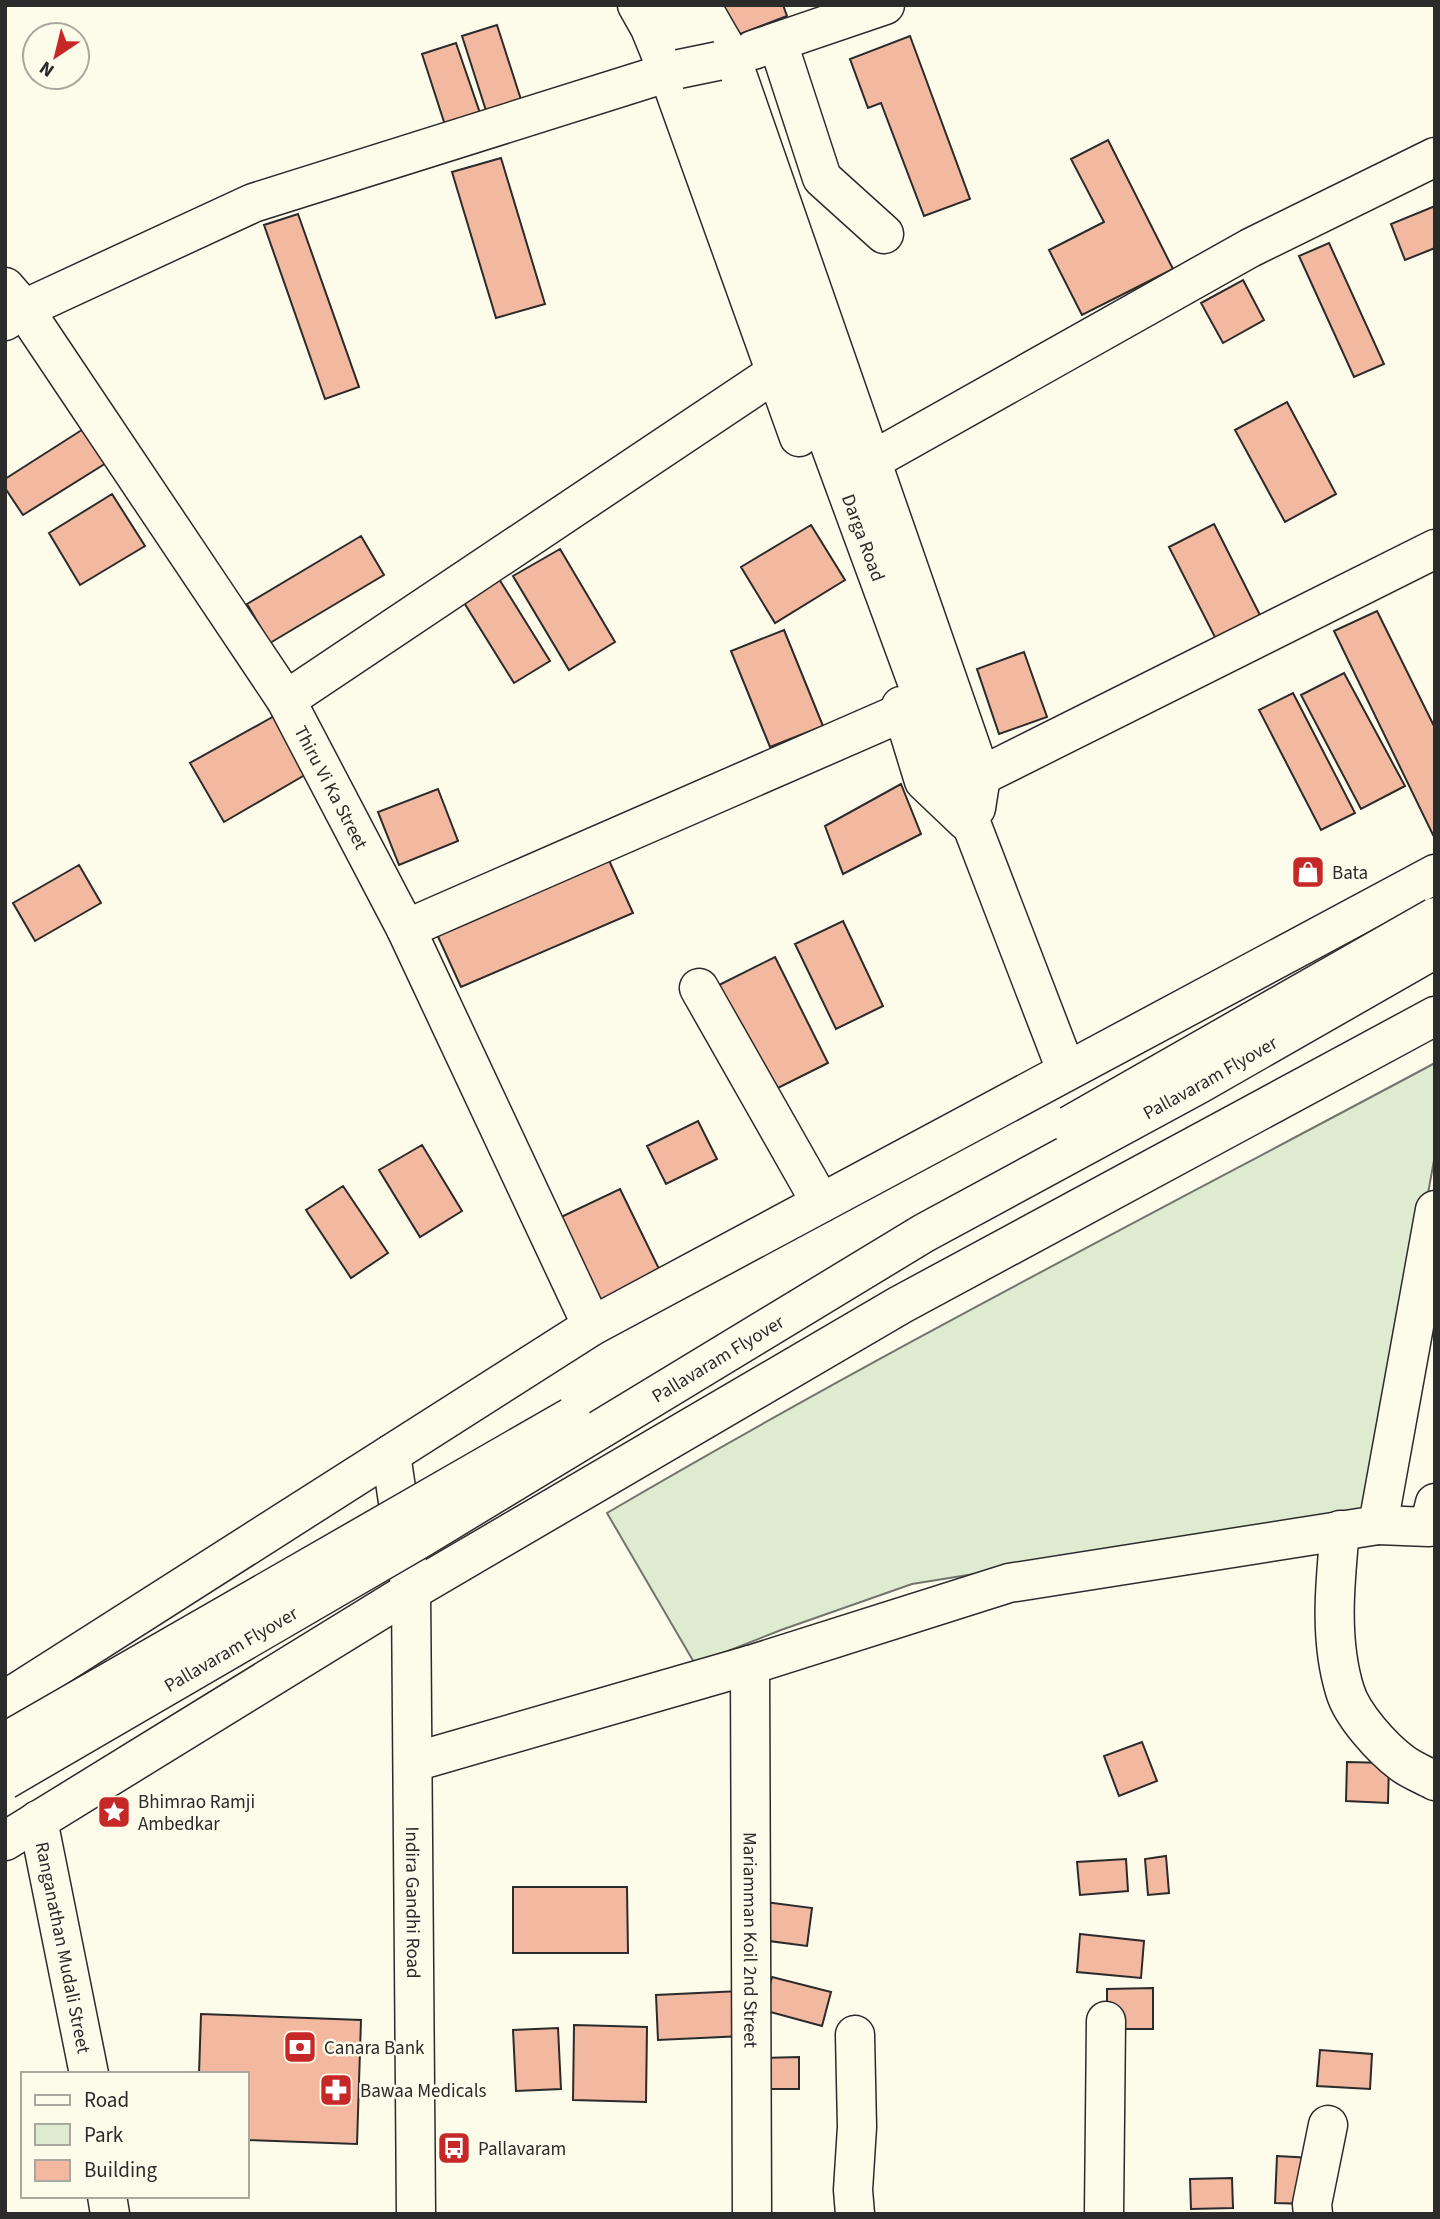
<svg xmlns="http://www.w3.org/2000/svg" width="1440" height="2219" font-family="'Source Sans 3',sans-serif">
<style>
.green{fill:#deebd1;stroke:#74746e;stroke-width:2}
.building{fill:#f2b8a0;stroke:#2b2b2b;stroke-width:2}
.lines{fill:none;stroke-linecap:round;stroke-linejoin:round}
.minor-casing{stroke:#2b2b2b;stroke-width:41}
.major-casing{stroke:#2b2b2b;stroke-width:41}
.minor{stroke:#fdfbea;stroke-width:38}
.major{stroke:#fdfbea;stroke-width:38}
.minor-bridge-casing{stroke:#2b2b2b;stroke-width:41;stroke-linecap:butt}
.major-bridge-casing{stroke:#2b2b2b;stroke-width:41;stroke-linecap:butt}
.minor-bridge{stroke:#fdfbea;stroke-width:38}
.major-bridge{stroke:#fdfbea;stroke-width:38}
.labels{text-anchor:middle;stroke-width:5;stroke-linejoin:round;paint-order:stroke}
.street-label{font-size:19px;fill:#2b2b2b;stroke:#fdfbea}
.poi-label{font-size:19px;fill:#2b2b2b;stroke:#fdfbea;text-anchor:start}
</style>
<rect width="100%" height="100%" fill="#fdfbea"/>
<!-- green -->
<path class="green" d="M 1435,1063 L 1435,1155 L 1370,1511 L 912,1584 L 781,1630 L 695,1664 L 607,1513 C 878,1354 1158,1211 1435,1063 Z"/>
<!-- building -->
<path class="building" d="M 718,5 L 783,5 L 787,16 L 735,36 Z
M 497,25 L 525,112 L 490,123 L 462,36 Z
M 910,36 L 970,199 L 924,216 L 881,103 L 868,108 L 850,59 Z
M 456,43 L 481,116 L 446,128 L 422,54 Z
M 1108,140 L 1173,269 L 1082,315 L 1049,250 L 1104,222 L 1071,159 Z
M 501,158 L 545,304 L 496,318 L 452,172 Z
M 1435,206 L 1435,248 L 1405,260 L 1391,224 Z
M 298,214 L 359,387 L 325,399 L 264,225 Z
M 1329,243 L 1384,364 L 1354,377 L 1299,256 Z
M 1243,280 L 1264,320 L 1223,343 L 1201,303 Z
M 1287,402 L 1336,494 L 1285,522 L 1235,430 Z
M 88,426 L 111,460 L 23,515 L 5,488 L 5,479 Z
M 112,494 L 145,546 L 80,585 L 49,533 Z
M 1214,524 L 1264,623 L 1219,645 L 1169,547 Z
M 811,525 L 845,580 L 775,623 L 741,567 Z
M 361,536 L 384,575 L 270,643 L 247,604 Z
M 560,549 L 615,642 L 569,670 L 513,576 Z
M 499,579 L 550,661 L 514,683 L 463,601 Z
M 1377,611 L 1435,728 L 1435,834 L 1433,835 L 1334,631 Z
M 784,630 L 823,726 L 770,747 L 731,651 Z
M 1024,652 L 1047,717 L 999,734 L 977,669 Z
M 1344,673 L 1405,786 L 1361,809 L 1301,695 Z
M 1293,693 L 1355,813 L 1321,830 L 1259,710 Z
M 276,715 L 310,772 L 224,822 L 190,763 Z
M 901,784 L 921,834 L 843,874 L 825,826 Z
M 438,789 L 458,841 L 399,865 L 378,812 Z
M 607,856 L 633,913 L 461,987 L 435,930 Z
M 79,865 L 101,903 L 35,941 L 13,903 Z
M 843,921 L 883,1006 L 836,1029 L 795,944 Z
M 775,957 L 828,1063 L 772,1091 L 719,985 Z
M 698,1121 L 717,1159 L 666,1184 L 647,1146 Z
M 422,1145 L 462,1211 L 420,1237 L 379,1170 Z
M 343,1186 L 388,1253 L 351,1278 L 306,1210 Z
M 620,1189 L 663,1277 L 602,1306 L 559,1218 Z
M 1142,1742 L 1157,1781 L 1119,1796 L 1104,1756 Z
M 1347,1762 L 1389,1763 L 1388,1803 L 1346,1801 Z
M 1166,1856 L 1169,1893 L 1148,1895 L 1145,1859 Z
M 1126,1859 L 1128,1891 L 1080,1895 L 1077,1862 Z
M 513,1887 L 627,1887 L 628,1953 L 513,1953 Z
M 765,1902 L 812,1908 L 807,1946 L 761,1940 Z
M 1080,1934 L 1144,1941 L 1141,1978 L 1077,1972 Z
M 772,1977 L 831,1992 L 822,2026 L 763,2010 Z
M 1153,1988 L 1153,2029 L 1107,2029 L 1107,1989 Z
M 740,1991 L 743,2036 L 658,2040 L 656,1995 Z
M 201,2014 L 361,2020 L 357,2144 L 247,2140 L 247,2074 L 199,2074 Z
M 574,2025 L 647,2027 L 646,2102 L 573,2100 Z
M 558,2028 L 561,2089 L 516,2091 L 513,2030 Z
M 1320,2050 L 1372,2054 L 1370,2089 L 1317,2086 Z
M 799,2057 L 799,2089 L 760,2089 L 760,2058 Z
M 1277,2156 L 1312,2158 L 1310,2204 L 1275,2203 Z
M 1232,2178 L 1233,2208 L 1191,2209 L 1190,2179 Z"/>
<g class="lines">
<defs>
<g id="minor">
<path d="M 637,5 L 650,28 L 668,72 L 799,437"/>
<path id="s1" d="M 666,5 L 687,41 L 710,91 L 798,358 L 921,693 L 1066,1070"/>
<path d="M 701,5 L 731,57 L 981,776 L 976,808"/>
<path d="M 778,43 L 822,178 L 884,234"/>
<path d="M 753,50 L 885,5"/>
<path id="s2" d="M 5,287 L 24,309 L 286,700 L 406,929 L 592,1326"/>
<path d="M 5,321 L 24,309 L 253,203 L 679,69"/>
<path d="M 873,460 L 1250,248 L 1435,157"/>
<path d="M 286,700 L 775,373"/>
<path d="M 901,706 L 924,781 L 966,821"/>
<path d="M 981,776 L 1435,549"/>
<path d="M 406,929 L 903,712"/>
<path d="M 699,988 L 821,1203"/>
<path d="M 1378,1525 L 1429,1527 L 1435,1503"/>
<path d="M 1340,1530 C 1335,1582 1329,1640 1345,1691 C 1352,1715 1382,1748 1402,1763 C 1411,1770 1424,1775 1435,1781"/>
<path id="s3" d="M 750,1665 L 752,2214"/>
<path d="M 5,1700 L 592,1326 L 1435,874"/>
<path d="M 414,1762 L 750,1665 L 1009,1583 L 1378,1525 L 1435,1210"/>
<path id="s4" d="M 38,1820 L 89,2074"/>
<path d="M 5,1841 L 411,1591 L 900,1305 L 1435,1016"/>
<path d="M 107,2196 L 110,2214"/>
<path d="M 855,2214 L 853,2190 L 857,2127 L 855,2035"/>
<path d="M 1104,2214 L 1106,2021"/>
<path d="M 1313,2214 L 1312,2204 L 1328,2125"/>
</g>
<g id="major">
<path id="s5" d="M 391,1454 L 411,1591 L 416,2214"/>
</g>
</defs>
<!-- minor casing -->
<use href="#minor" class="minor-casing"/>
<!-- major casing -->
<use href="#major" class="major-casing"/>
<!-- minor -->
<use href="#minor" class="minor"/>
<!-- major -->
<use href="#major" class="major"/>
<defs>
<path id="minor-bridge" d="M 679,69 L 718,61"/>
<g id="major-bridge">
<path d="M 1070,1125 L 1435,917"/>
<path d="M 5,1742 L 571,1417"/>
<path id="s6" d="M 5,1780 L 421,1538 L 924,1233 L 1199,1084 L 1435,949"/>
</g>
</defs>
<!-- minor-bridge casing -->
<use href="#minor-bridge" class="minor-bridge-casing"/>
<!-- major-bridge casing -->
<use href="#major-bridge" class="major-bridge-casing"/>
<!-- minor-bridge -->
<use href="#minor-bridge" class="minor-bridge"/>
<!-- major-bridge -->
<use href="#major-bridge" class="major-bridge"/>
</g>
<!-- icons -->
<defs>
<symbol id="shop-square" viewBox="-11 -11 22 22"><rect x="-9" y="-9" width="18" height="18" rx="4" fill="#c62828" stroke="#fdfbea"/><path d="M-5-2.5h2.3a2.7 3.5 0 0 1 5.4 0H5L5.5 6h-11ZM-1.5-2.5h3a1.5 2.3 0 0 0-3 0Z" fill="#fff"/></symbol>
<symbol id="sight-square" viewBox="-11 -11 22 22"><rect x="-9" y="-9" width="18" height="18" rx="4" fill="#c62828" stroke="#fdfbea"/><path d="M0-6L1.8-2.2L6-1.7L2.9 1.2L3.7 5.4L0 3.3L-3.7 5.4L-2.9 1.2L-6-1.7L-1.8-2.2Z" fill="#fff"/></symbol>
<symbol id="bank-square" viewBox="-11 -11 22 22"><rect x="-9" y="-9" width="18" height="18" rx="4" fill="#c62828" stroke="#fdfbea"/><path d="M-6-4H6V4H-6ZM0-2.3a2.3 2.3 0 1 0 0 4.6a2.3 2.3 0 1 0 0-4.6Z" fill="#fff"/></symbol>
<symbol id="pharmacy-square" viewBox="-11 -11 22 22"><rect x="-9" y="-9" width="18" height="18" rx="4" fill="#c62828" stroke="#fdfbea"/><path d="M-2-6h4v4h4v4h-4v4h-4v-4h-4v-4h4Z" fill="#fff"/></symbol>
<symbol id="bus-square" viewBox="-11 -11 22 22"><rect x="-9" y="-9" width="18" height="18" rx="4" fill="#c62828" stroke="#fdfbea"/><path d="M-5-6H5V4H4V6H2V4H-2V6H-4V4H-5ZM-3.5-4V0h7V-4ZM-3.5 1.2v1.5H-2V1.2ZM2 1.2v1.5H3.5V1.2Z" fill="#fff"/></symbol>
</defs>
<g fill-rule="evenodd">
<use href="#shop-square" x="1289" y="853" width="38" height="38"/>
<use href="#sight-square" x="95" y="1793" width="38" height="38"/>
<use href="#bank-square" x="281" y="2028" width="38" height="38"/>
<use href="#pharmacy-square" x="317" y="2071" width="38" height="38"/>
<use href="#bus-square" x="435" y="2129" width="38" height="38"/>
</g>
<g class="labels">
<!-- street labels -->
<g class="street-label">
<text dy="7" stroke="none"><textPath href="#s1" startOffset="569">Darga Road</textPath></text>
<text dy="7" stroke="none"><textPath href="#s2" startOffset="598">Thiru Vi Ka Street</textPath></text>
<text dy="7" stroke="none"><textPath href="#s6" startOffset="1395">Pallavaram Flyover</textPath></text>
<text dy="7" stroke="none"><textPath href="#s6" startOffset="828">Pallavaram Flyover</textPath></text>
<text dy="7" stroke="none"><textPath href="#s6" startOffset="261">Pallavaram Flyover</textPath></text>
<text dy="7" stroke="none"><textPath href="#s5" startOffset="450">Indira Gandhi Road</textPath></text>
<text dy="7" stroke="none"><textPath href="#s3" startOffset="275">Mariamman Koil 2nd Street</textPath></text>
<text dy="7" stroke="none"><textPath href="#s4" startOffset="130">Ranganathan Mudali Street</textPath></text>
</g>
<!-- poi labels -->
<g class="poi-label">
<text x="1332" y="879">Bata</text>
<text x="138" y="1808">Bhimrao Ramji<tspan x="138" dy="22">Ambedkar</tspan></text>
<text x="324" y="2054">Canara Bank</text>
<text x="360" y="2097">Bawaa Medicals</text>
<text x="478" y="2155">Pallavaram</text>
</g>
</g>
<!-- border -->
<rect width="1440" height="2219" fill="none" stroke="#2b2b2b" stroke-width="14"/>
<!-- legend -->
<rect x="21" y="2072" width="228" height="126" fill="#fdfbea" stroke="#a9a89e" stroke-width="2"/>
<rect x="35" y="2095" width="35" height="10" fill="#fdfbea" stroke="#a9a89e" stroke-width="2"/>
<text x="84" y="2107" font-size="21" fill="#2b2b2b">Road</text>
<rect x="35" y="2124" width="35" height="21" fill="#deebd1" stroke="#a9a89e" stroke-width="2"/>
<text x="84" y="2142" font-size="21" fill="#2b2b2b">Park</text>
<rect x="35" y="2160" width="35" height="21" fill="#f2b8a0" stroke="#a9a89e" stroke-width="2"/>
<text x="84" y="2177" font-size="21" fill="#2b2b2b">Building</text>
<!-- north arrow -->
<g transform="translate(56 56) rotate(215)"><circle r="33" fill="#fdfbea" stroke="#a9a89e" stroke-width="2"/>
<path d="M0-5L12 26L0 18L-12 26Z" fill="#c62828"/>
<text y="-10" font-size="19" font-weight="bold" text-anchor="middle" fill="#2b2b2b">N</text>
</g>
</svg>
